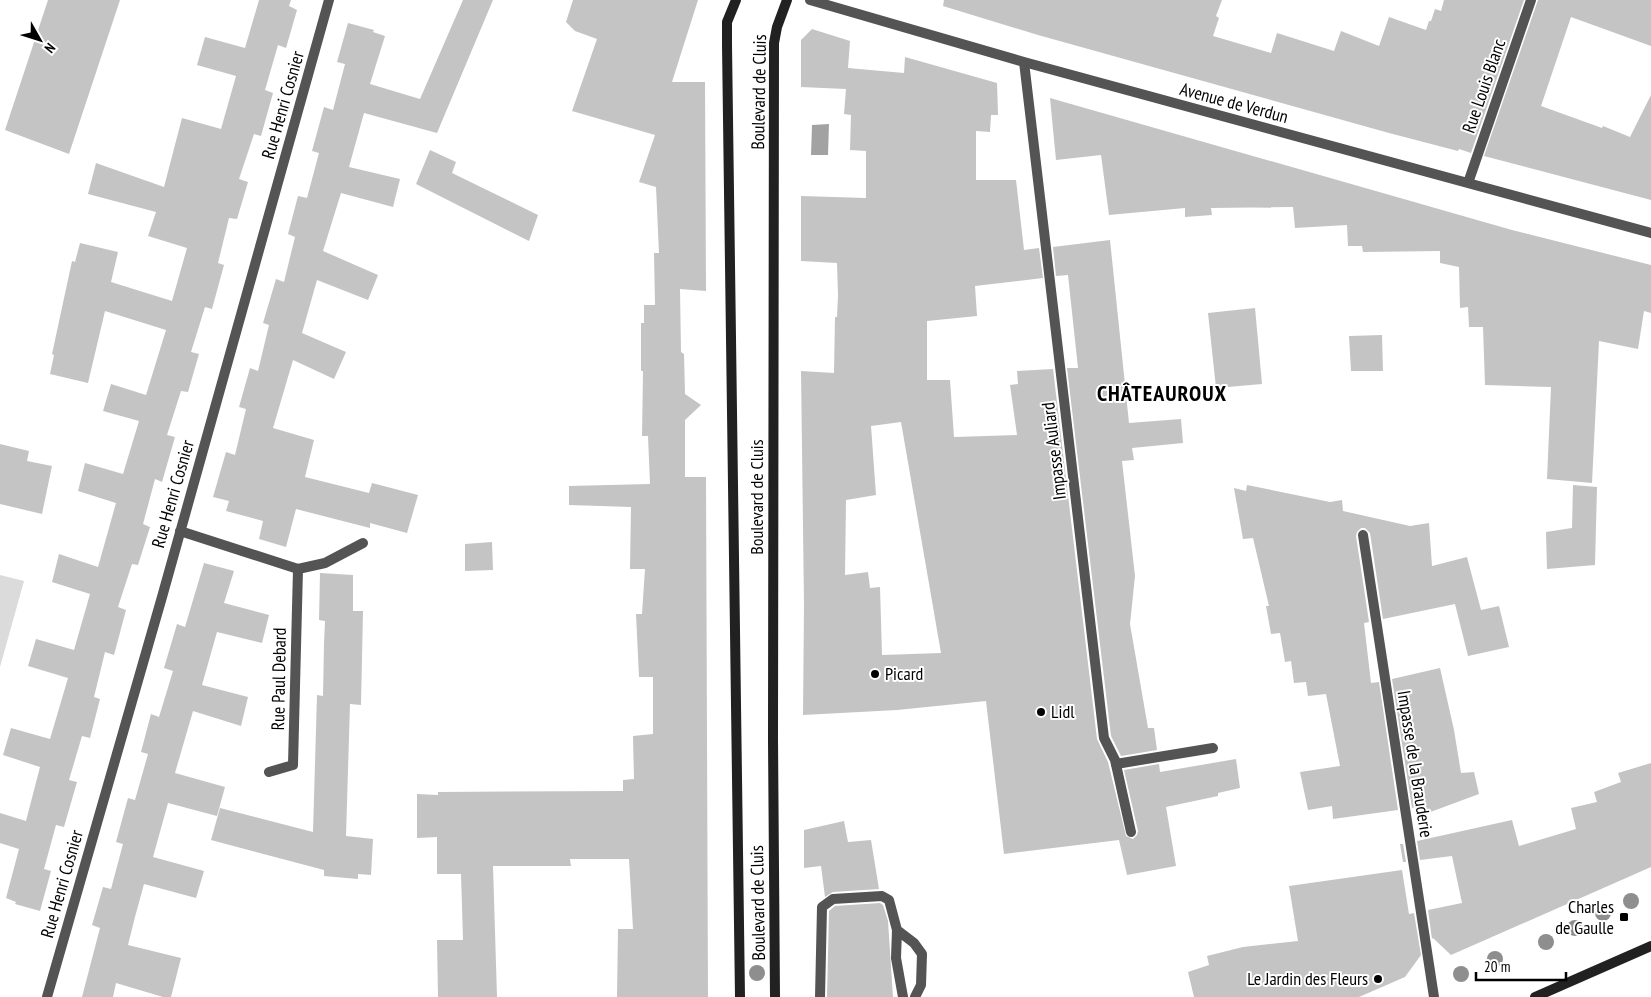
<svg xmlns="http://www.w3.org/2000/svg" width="1651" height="997" font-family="'PT Sans Narrow',sans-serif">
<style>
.green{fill:#dbdbdb}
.water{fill:#a2a2a2}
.building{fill:#c4c4c4;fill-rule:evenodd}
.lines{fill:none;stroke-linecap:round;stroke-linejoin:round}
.service{stroke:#545454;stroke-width:10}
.minor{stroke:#545454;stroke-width:10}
.secondary{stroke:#212121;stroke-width:10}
.tree{fill:#8e8e8e}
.poi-dot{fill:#000;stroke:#fff;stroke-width:2}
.labels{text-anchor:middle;stroke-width:4;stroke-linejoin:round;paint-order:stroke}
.street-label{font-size:18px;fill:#000;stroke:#fff}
.poi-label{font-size:18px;fill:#000;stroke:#fff;text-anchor:start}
.district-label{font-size:22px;font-weight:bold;letter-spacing:1px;fill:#000;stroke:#fff}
</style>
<rect width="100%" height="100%" fill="#fff"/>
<!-- green -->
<path class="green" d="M 0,575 L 24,581 L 0,667 Z"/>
<!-- water -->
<path class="water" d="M 829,124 L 828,155 L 811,155 L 812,125 Z"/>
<!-- building -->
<path class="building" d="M 48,0 L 120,0 L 69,154 L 5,130 Z
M 259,0 L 291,0 L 289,6 L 297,10 L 286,48 L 278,45 L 265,90 L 273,93 L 261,136 L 254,134 L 239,179 L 248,182 L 237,219 L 229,218 L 218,263 L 224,265 L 212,309 L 205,307 L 191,352 L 199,354 L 188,392 L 181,391 L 167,435 L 175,437 L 162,482 L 155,479 L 143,524 L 150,527 L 138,565 L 132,564 L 118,607 L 126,610 L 114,655 L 105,652 L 94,697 L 100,699 L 90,738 L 82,736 L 69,780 L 77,782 L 64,827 L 56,825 L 44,869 L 51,871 L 40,911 L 15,904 L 16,902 L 6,898 L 19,849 L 0,843 L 0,813 L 26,821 L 40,767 L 3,755 L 11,728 L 50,739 L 68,678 L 28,666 L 36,639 L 74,650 L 90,594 L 52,582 L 59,554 L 98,567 L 116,503 L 78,491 L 85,463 L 123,474 L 139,421 L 103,411 L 111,384 L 146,395 L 166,330 L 105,311 L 88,383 L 50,374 L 54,355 L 52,354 L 72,261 L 75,262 L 80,243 L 118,252 L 111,282 L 172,301 L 187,248 L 148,236 L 156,212 L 88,194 L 96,163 L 164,187 L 182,118 L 221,129 L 236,76 L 197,65 L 205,37 L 245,48 Z
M 463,0 L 493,0 L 437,133 L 364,113 L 349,167 L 400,179 L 393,207 L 341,193 L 323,251 L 378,275 L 368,300 L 317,280 L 302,333 L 346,352 L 334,379 L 293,360 L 273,428 L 314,440 L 305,477 L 369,493 L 372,483 L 418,495 L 407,533 L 370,523 L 370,528 L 296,509 L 286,547 L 259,539 L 263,521 L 226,511 L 229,501 L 213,497 L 226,452 L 235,455 L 246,409 L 239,407 L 250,368 L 258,371 L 269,325 L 263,323 L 276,279 L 284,282 L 295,237 L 288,234 L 298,196 L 307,198 L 319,153 L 312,151 L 324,107 L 333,110 L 345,64 L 337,62 L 348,23 L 374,30 L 373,32 L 385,36 L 370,84 L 420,99 Z
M 573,0 L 698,0 L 672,82 L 705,82 L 706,291 L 680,289 L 681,352 L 684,354 L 685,394 L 701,405 L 685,420 L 685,477 L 706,477 L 708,997 L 617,997 L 618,929 L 633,929 L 629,859 L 570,859 L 571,866 L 493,866 L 497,997 L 438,997 L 437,940 L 463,940 L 461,874 L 437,874 L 437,837 L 417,838 L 417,794 L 438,795 L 438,792 L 623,791 L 623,780 L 634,779 L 633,736 L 653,734 L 653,677 L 639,677 L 636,614 L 642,614 L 645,569 L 630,569 L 631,507 L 569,505 L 569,486 L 650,484 L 648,436 L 642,436 L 643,371 L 641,371 L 641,323 L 644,323 L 644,305 L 655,305 L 654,253 L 659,253 L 656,187 L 639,182 L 655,135 L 572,111 L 597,39 L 575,31 L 566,22 Z
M 944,0 L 1222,0 L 1216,16 L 1219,18 L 1213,36 L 1271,53 L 1277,33 L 1334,51 L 1341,31 L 1379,46 L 1389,17 L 1426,30 L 1429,21 L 1431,21 L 1435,9 L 1441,11 L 1444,0 L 1524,0 L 1471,153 L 1459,149 L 1458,151 L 1389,133 L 1038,35 L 943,6 Z
M 1538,0 L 1651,0 L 1651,46 L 1571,17 L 1541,106 L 1602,128 L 1603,126 L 1630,137 L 1651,95 L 1651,200 L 1484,156 Z
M 812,29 L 850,41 L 848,68 L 904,73 L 905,57 L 997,83 L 998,115 L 991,115 L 990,132 L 976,131 L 976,180 L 1016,180 L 1024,250 L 1039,248 L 1043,278 L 975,286 L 977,316 L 927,321 L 927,380 L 950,380 L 954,437 L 1017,435 L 1010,385 L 1018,384 L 1017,371 L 1053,369 L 1097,739 L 1108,762 L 1126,836 L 1133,839 L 1137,835 L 1138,831 L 1124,770 L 1159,764 L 1160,772 L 1236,759 L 1240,788 L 1218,793 L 1218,796 L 1166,807 L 1176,866 L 1127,875 L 1119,840 L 1004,854 L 986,701 L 897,710 L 803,715 L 804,605 L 801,371 L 834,373 L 835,317 L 837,317 L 838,295 L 837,263 L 801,261 L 801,196 L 866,198 L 866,151 L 850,150 L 851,115 L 844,114 L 846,89 L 801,87 L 801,40 ZM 901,422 L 941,653 L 882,655 L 880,587 L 870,588 L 868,572 L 845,575 L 846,500 L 876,495 L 871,426 Z
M 1050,98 L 1512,230 L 1651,265 L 1651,313 L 1644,311 L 1638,349 L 1599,341 L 1592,483 L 1547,479 L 1551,387 L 1485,385 L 1483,327 L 1469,327 L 1468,307 L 1460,308 L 1459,267 L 1440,263 L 1440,251 L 1363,252 L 1362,246 L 1348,246 L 1347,225 L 1295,228 L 1293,207 L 1211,208 L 1212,215 L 1185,217 L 1185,208 L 1109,215 L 1101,155 L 1056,160 Z
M 430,150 L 456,162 L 452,173 L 538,215 L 529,241 L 416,184 Z
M 1110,240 L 1129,423 L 1181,419 L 1183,443 L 1132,448 L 1134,460 L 1122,461 L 1135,576 L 1130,624 L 1148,728 L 1154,728 L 1157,750 L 1121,756 L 1111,736 L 1067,368 L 1078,368 L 1068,275 L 1056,276 L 1053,247 Z
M 1255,308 L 1262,384 L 1216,388 L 1208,313 Z
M 1382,335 L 1383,371 L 1351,371 L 1349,336 Z
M 0,444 L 29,451 L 27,461 L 52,466 L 42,514 L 0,504 Z
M 1247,485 L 1330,502 L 1342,500 L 1343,511 L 1410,526 L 1429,523 L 1432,566 L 1467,557 L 1481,610 L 1499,606 L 1509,647 L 1468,656 L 1455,604 L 1383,619 L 1370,533 L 1365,528 L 1361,528 L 1357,532 L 1356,536 L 1369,622 L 1364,623 L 1371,683 L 1379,682 L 1398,810 L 1333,819 L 1332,806 L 1308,810 L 1300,772 L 1340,766 L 1326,694 L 1308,696 L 1306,682 L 1294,683 L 1291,661 L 1285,662 L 1280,633 L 1271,634 L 1266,606 L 1269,606 L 1253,538 L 1243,539 L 1234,488 L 1246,491 Z
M 1573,485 L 1597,487 L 1595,565 L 1547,569 L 1546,532 L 1572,528 Z
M 492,542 L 493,570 L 465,571 L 465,544 Z
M 204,563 L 234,571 L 224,603 L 269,615 L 262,643 L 217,632 L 202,685 L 248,697 L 241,726 L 193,711 L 175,773 L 225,787 L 217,816 L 168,803 L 153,857 L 204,871 L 196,898 L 144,884 L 135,917 L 128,945 L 181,958 L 171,997 L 163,997 L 116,983 L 113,997 L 82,997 L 100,928 L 92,925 L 103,887 L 111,889 L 123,844 L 116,842 L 128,798 L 135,800 L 148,754 L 141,752 L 151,714 L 159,717 L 173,671 L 164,668 L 177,624 L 185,627 Z
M 320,573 L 353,575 L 353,611 L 363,611 L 361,705 L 350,704 L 346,836 L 373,839 L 371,875 L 358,874 L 358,879 L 324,876 L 324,870 L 211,840 L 220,808 L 313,832 L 317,695 L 323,696 L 324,644 L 325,621 L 319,620 Z
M 1440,668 L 1454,730 L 1461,773 L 1474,772 L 1479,794 L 1425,814 L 1423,806 L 1412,808 L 1392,679 Z
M 1651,763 L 1651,867 L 1451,955 L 1433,938 L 1432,939 L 1428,910 L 1462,903 L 1452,856 L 1420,860 L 1417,841 L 1512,820 L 1519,846 L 1576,829 L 1571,808 L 1597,802 L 1594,792 L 1621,782 L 1618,773 Z
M 844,821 L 848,842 L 871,840 L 879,889 L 833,892 L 825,897 L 821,866 L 804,868 L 804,830 Z
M 1400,844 L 1403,844 L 1406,862 L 1403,862 Z
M 1402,870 L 1409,914 L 1414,913 L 1421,955 L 1405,977 L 1359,997 L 1194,997 L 1188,972 L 1209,965 L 1207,956 L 1243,947 L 1298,941 L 1289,886 Z
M 880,903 L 883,905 L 888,921 L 893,997 L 827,997 L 829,911 L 835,906 Z"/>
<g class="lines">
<!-- service -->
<path class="service" d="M 1116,764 L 1213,748
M 897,930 L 914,943 L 922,954 L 921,985 L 915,997
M 820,997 L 822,907 L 833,899 L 882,896 L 889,900 L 897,930 L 896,958 L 903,997"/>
<!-- minor -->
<path class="minor" d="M 810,0 L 1024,62 L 1651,233
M 1024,62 L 1104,738 L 1115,760 L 1131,832
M 1468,183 L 1531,0
M 180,531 L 298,569 L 293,765 L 269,772
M 1363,535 L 1434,997
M 298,569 L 325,563 L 363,543
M 47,997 L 162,597 L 329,0"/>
<!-- secondary -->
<path class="secondary" d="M 736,0 L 727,22 L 727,45 L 740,997
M 775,997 L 773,740 L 774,43 L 777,27 L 787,0
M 1535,997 L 1651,946"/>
</g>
<!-- trees -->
<g class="tree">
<circle cx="1631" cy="901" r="8"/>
<circle cx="1603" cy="913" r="8"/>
<circle cx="1575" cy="928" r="8"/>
<circle cx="1546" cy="942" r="8"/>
<circle cx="1495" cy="959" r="8"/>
<circle cx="757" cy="973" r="8"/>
<circle cx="1461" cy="974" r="8"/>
</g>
<!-- markers -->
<g class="poi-dot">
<circle cx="875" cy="674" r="5"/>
<circle cx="1041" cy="712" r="5"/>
<rect x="1619" y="912" width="10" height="10" rx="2.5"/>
<circle cx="1378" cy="979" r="5"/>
</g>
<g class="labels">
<!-- street labels -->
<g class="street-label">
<text transform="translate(1484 86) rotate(-71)" y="6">Rue Louis Blanc</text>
<text transform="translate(759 92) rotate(-89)" y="6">Boulevard de Cluis</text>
<text transform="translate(1234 103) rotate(15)" y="6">Avenue de Verdun</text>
<text transform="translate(283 105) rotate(-74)" y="6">Rue Henri Cosnier</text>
<text transform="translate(1054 451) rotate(-97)" y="6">Impasse Auliard</text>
<text transform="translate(173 494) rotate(-74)" y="6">Rue Henri Cosnier</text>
<text transform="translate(757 497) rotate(-90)" y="6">Boulevard de Cluis</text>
<text transform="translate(279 679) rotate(-89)" y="6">Rue Paul Debard</text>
<text transform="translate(1415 764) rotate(81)" y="6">Impasse de la Brauderie</text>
<text transform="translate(62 884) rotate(-74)" y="6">Rue Henri Cosnier</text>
<text transform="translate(758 903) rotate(-91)" y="6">Boulevard de Cluis</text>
</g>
<!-- poi labels -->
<g class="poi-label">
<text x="885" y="680">Picard</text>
<text x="1051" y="718">Lidl</text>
<text x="1614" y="913" text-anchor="end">Charles<tspan x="1614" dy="21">de Gaulle</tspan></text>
<text x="1368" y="985" text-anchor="end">Le Jardin des Fleurs</text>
</g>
<!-- district labels -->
<g class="district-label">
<text x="1162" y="401">CHÂTEAUROUX</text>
</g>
</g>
<!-- north arrow -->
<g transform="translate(40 40) rotate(129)" stroke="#ffffff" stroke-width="4" paint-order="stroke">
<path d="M0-4L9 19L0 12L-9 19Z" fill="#000000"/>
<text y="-8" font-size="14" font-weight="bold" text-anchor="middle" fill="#000000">N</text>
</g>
<!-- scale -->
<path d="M1476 972v8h90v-8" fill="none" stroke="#000000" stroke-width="2.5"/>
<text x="1484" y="972" font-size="15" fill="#000000" stroke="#ffffff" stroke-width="4" paint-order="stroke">20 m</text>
</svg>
